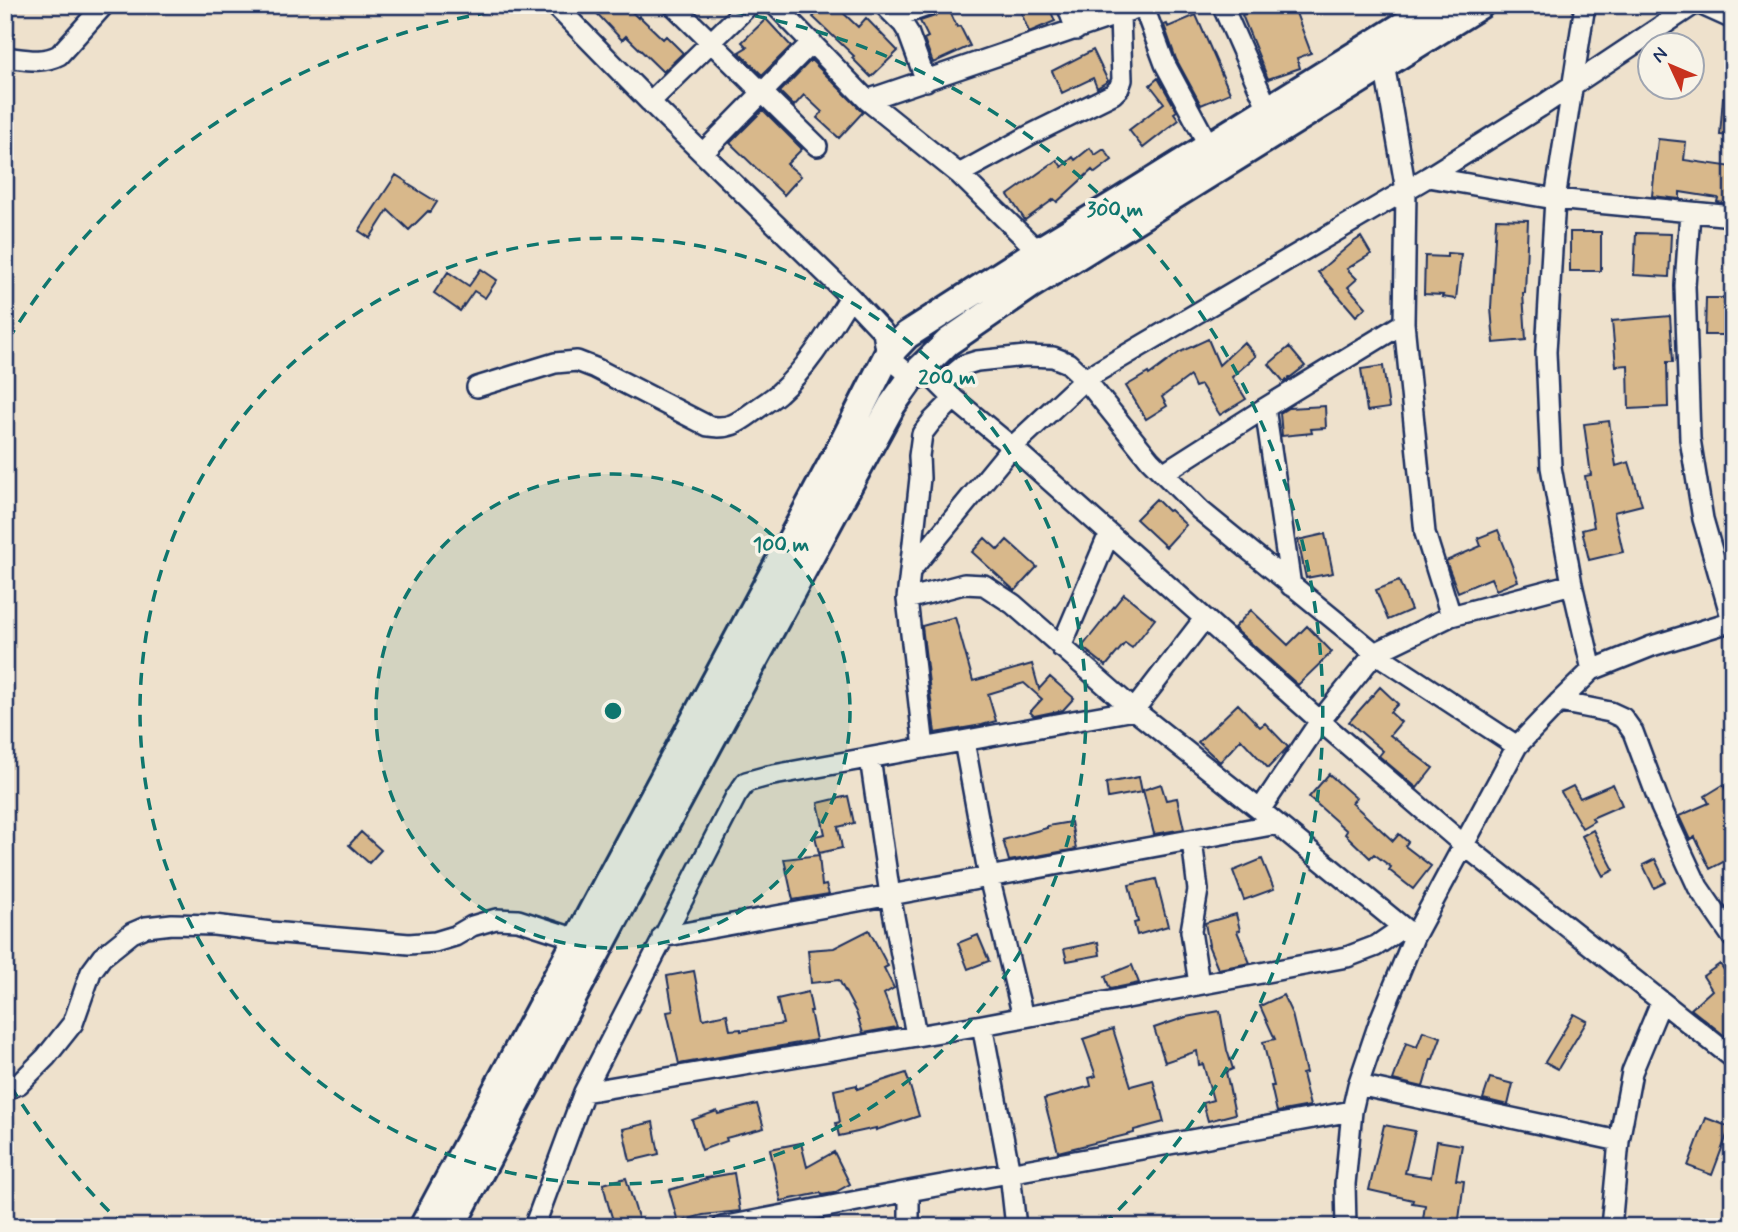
<svg xmlns="http://www.w3.org/2000/svg" width="1738" height="1232" font-family="Mynerve,sans-serif">
<style>
.building{fill:#d8b88b;stroke:#1b2f5e;stroke-width:2}
.lines{fill:none;stroke-linecap:round;stroke-linejoin:round}
.minor-casing{stroke:#1b2f5e;stroke-width:24}
.secondary-casing{stroke:#1b2f5e;stroke-width:32}
.minor{stroke:#f7f3e8;stroke-width:19}
.secondary{stroke:#f7f3e8;stroke-width:26}
.ring{fill:none;stroke:#0f766e;stroke-width:3.5;stroke-dasharray:12 9}
.centre{fill:#0f766e;stroke:#f7f3e8;stroke-width:3.5}
.ring-label{font-size:21px;text-anchor:middle;font-weight:bold;fill:#0f766e;stroke:#f7f3e8;stroke-width:7;stroke-linejoin:round;paint-order:stroke}
</style>
<rect width="100%" height="100%" fill="#eee1cc"/>
<filter id="ink" filterUnits="userSpaceOnUse"><feTurbulence type="fractalNoise" baseFrequency=".0143" numOctaves="2"/><feDisplacementMap in="SourceGraphic" scale="14" xChannelSelector="R" yChannelSelector="G"/><feConvolveMatrix kernelMatrix="1 2 1 2 8 2 1 2 1" color-interpolation-filters="sRGB"/></filter>
<g filter="url(#ink)">
<!-- building -->
<path class="building" d="M 589,5 L 625,5 L 638,18 L 639,16 L 663,39 L 666,36 L 683,53 L 663,72 L 626,36 L 622,40 Z
M 805,5 L 835,5 L 858,27 L 866,18 L 898,51 L 871,77 L 852,58 L 854,56 L 813,17 L 815,15 Z
M 947,5 L 957,27 L 960,26 L 970,46 L 933,63 L 924,39 L 928,37 L 920,21 L 935,16 L 940,12 L 942,8 Z
M 1018,5 L 1048,5 L 1055,21 L 1029,32 Z
M 1268,5 L 1293,5 L 1311,53 L 1297,58 L 1300,68 L 1268,79 L 1242,15 Z
M 1196,15 L 1230,93 L 1201,105 L 1176,59 L 1164,25 L 1167,24 L 1168,27 Z
M 766,19 L 791,46 L 762,75 L 739,52 L 747,47 L 742,42 Z
M 1093,50 L 1108,81 L 1097,88 L 1093,78 L 1062,93 L 1052,71 Z
M 811,60 L 863,112 L 839,138 L 817,118 L 822,112 L 804,95 L 794,106 L 780,92 Z
M 1158,78 L 1177,111 L 1174,113 L 1179,120 L 1143,148 L 1129,130 L 1164,103 L 1150,85 Z
M 1723,97 L 1733,97 L 1733,136 L 1720,135 Z
M 763,110 L 802,149 L 787,164 L 801,176 L 784,195 L 730,143 Z
M 1658,139 L 1686,142 L 1684,160 L 1733,167 L 1733,204 L 1717,202 L 1718,198 L 1680,192 L 1680,199 L 1652,196 Z
M 1090,148 L 1095,155 L 1104,149 L 1112,160 L 1095,173 L 1092,170 L 1057,202 L 1054,199 L 1025,220 L 1008,195 L 1057,160 L 1062,167 L 1073,157 L 1075,160 Z
M 396,175 L 407,182 L 406,183 L 437,202 L 430,213 L 428,211 L 409,230 L 388,210 L 370,238 L 359,231 Z
M 1496,219 L 1528,220 L 1525,293 L 1523,293 L 1526,340 L 1494,343 L 1491,308 Z
M 1570,232 L 1601,232 L 1601,271 L 1570,271 Z
M 1636,233 L 1671,234 L 1669,277 L 1634,275 Z
M 1361,237 L 1371,254 L 1347,269 L 1357,279 L 1348,287 L 1366,307 L 1356,316 L 1318,272 L 1352,243 Z
M 1447,253 L 1461,254 L 1456,299 L 1442,297 L 1443,295 L 1424,294 L 1425,256 L 1447,257 Z
M 481,269 L 497,280 L 485,298 L 474,291 L 460,311 L 434,293 L 448,272 L 469,286 Z
M 1706,298 L 1733,298 L 1733,335 L 1705,335 Z
M 1670,316 L 1673,362 L 1667,362 L 1668,407 L 1629,409 L 1628,365 L 1616,366 L 1612,321 Z
M 1208,339 L 1219,365 L 1244,342 L 1256,356 L 1232,377 L 1246,399 L 1220,415 L 1201,385 L 1195,387 L 1190,376 L 1162,397 L 1167,406 L 1146,419 L 1126,386 L 1148,373 L 1149,375 L 1180,352 Z
M 1289,347 L 1305,366 L 1284,382 L 1269,364 Z
M 1383,366 L 1389,408 L 1367,411 L 1361,369 Z
M 1325,406 L 1326,428 L 1311,429 L 1312,433 L 1282,436 L 1280,413 L 1288,408 Z
M 1609,421 L 1616,466 L 1629,462 L 1642,505 L 1614,512 L 1623,552 L 1589,560 L 1582,530 L 1594,527 L 1585,476 L 1591,475 L 1584,424 Z
M 1156,499 L 1168,511 L 1170,510 L 1186,525 L 1166,547 L 1136,519 Z
M 1498,530 L 1518,581 L 1496,590 L 1491,578 L 1458,592 L 1446,561 L 1481,546 L 1478,538 Z
M 1325,534 L 1333,573 L 1306,578 L 1298,540 Z
M 985,538 L 998,550 L 1007,540 L 1037,567 L 1015,591 L 972,552 Z
M 1399,581 L 1411,610 L 1388,620 L 1376,590 Z
M 1124,594 L 1155,619 L 1132,648 L 1125,643 L 1106,666 L 1082,647 Z
M 1251,610 L 1288,645 L 1307,626 L 1332,652 L 1298,685 L 1234,628 Z
M 955,617 L 973,681 L 1032,664 L 1039,689 L 1050,677 L 1074,698 L 1063,710 L 1034,716 L 1030,712 L 1042,699 L 1024,683 L 988,694 L 996,721 L 982,725 L 935,733 L 922,626 Z
M 1380,687 L 1398,704 L 1390,712 L 1401,722 L 1390,735 L 1433,768 L 1417,788 L 1379,756 L 1383,751 L 1349,722 Z
M 1238,704 L 1260,727 L 1265,723 L 1288,747 L 1268,768 L 1241,739 L 1220,762 L 1198,742 Z
M 1329,774 L 1356,798 L 1352,803 L 1393,841 L 1399,834 L 1408,842 L 1405,846 L 1431,866 L 1413,889 L 1389,870 L 1391,867 L 1374,854 L 1370,858 L 1345,834 L 1347,831 L 1309,797 Z
M 1139,777 L 1142,792 L 1108,798 L 1106,783 Z
M 1161,784 L 1166,800 L 1177,798 L 1184,829 L 1154,834 L 1143,790 Z
M 1613,784 L 1622,805 L 1592,818 L 1594,821 L 1582,828 L 1561,792 L 1573,786 L 1580,798 Z
M 1723,785 L 1729,794 L 1733,791 L 1733,857 L 1710,869 L 1695,837 L 1690,840 L 1679,816 L 1709,803 L 1705,796 Z
M 848,796 L 854,823 L 838,827 L 842,848 L 819,853 L 815,836 L 825,834 L 818,803 Z
M 1071,822 L 1076,849 L 1009,861 L 1003,840 L 1047,828 L 1047,826 Z
M 1593,830 L 1614,870 L 1603,876 L 1582,836 Z
M 361,832 L 381,850 L 369,863 L 349,845 Z
M 819,855 L 822,886 L 826,885 L 829,894 L 793,900 L 784,859 Z
M 1262,859 L 1274,889 L 1244,900 L 1233,871 Z
M 1655,859 L 1666,882 L 1654,888 L 1643,865 Z
M 1156,879 L 1168,926 L 1137,935 L 1134,923 L 1138,922 L 1129,885 Z
M 1236,914 L 1240,930 L 1237,931 L 1250,963 L 1218,969 L 1208,945 L 1209,945 L 1205,923 Z
M 869,930 L 888,966 L 884,968 L 894,988 L 884,994 L 897,1027 L 863,1033 L 856,1012 L 839,980 L 811,983 L 808,950 L 834,948 Z
M 978,935 L 989,961 L 968,969 L 958,943 Z
M 1098,942 L 1100,955 L 1067,961 L 1064,949 Z
M 1720,964 L 1733,983 L 1733,1028 L 1725,1036 L 1691,1009 L 1712,990 L 1703,976 Z
M 1132,965 L 1139,983 L 1110,989 L 1105,976 Z
M 694,971 L 703,1019 L 727,1014 L 730,1030 L 741,1029 L 741,1031 L 783,1024 L 777,999 L 808,992 L 812,1011 L 810,1011 L 816,1040 L 679,1064 L 667,1012 L 673,1011 L 667,976 Z
M 1283,995 L 1292,1014 L 1306,1073 L 1302,1074 L 1310,1106 L 1277,1112 L 1271,1086 L 1274,1086 L 1263,1042 L 1275,1039 L 1260,1006 Z
M 1220,1011 L 1227,1050 L 1233,1069 L 1226,1072 L 1235,1114 L 1208,1121 L 1203,1103 L 1213,1100 L 1203,1064 L 1199,1065 L 1197,1051 L 1165,1062 L 1154,1028 L 1186,1017 Z
M 1574,1014 L 1587,1021 L 1558,1069 L 1545,1062 Z
M 1113,1029 L 1131,1086 L 1153,1080 L 1164,1122 L 1134,1130 L 1134,1133 L 1058,1152 L 1044,1099 L 1091,1086 L 1089,1078 L 1096,1076 L 1083,1039 Z
M 1423,1031 L 1441,1037 L 1433,1059 L 1431,1059 L 1423,1087 L 1393,1080 L 1406,1043 L 1417,1047 Z
M 906,1073 L 919,1116 L 876,1130 L 876,1128 L 839,1136 L 836,1123 L 840,1122 L 834,1090 L 857,1085 L 857,1089 Z
M 1490,1078 L 1513,1084 L 1508,1105 L 1483,1099 Z
M 757,1104 L 764,1128 L 726,1138 L 727,1141 L 702,1150 L 692,1120 L 717,1111 L 718,1114 Z
M 1706,1118 L 1730,1127 L 1712,1175 L 1688,1166 Z
M 653,1122 L 659,1154 L 630,1161 L 623,1129 Z
M 1384,1125 L 1415,1131 L 1405,1173 L 1431,1177 L 1437,1141 L 1462,1145 L 1456,1180 L 1464,1181 L 1458,1227 L 1422,1227 L 1425,1205 L 1412,1203 L 1413,1200 L 1369,1190 Z
M 801,1143 L 807,1167 L 834,1152 L 850,1184 L 834,1193 L 822,1195 L 821,1193 L 781,1201 L 770,1149 Z
M 734,1173 L 740,1211 L 703,1215 L 678,1222 L 669,1190 L 707,1179 L 706,1178 Z
M 626,1178 L 629,1188 L 641,1227 L 615,1227 L 608,1204 L 603,1184 Z"/>
<g class="lines">
<defs>
<path id="minor" d="M 555,5 L 650,102 L 850,297 L 883,332 L 887,356 L 912,377 L 932,377 L 954,399 L 1012,447 L 1320,721 L 1464,845 L 1733,1058
M 673,5 L 817,146
M 775,5 L 867,100 L 959,174 L 1038,251
M 884,5 L 903,24 L 908,32 L 926,81
M 1067,5 L 1076,30
M 1143,5 L 1165,64 L 1209,146
M 1222,5 L 1268,109
M 1585,5 L 1555,199 L 1546,352 L 1551,467 L 1572,584 L 1592,670
M 1702,5 L 1733,19
M 896,17 L 930,5
M 5,57 C 24,59 42,64 59,55 L 104,5
M 1384,64 L 1406,190 L 1404,323 L 1425,533 L 1451,616
M 867,100 L 1146,5
M 650,102 L 749,5
M 703,153 L 812,42
M 959,174 L 1030,135 L 1113,94 L 1119,88 L 1122,80 L 1120,15
M 1428,177 L 1555,199 L 1733,216
M 1690,212 L 1685,286 L 1690,439 L 1703,519 L 1733,624
M 940,385 L 964,365 L 977,361 L 1026,356 L 1053,357 L 1068,363 L 1085,379 L 1150,460 L 1200,510 L 1375,653 L 1517,746
M 477,387 L 555,363 L 577,361 L 595,368 L 708,426 C 731,430 739,422 757,409 C 764,404 772,399 779,393 C 809,366 829,331 850,297
M 1265,408 L 1291,586
M 1163,473 L 1265,408 L 1404,323
M 911,570 L 1012,447 L 1085,379 L 1428,177 L 1540,107 L 1693,5
M 907,599 L 964,584 L 984,585 L 1013,604 L 1134,710 L 1260,810 L 1410,933
M 1061,647 L 1109,534
M 1559,702 L 1610,712 L 1623,718 L 1633,732 L 1661,807 L 1698,887 L 1733,938
M 964,741 L 989,877 L 1023,1017
M 924,748 L 907,599 L 920,478 L 919,456 L 922,434 L 932,421 L 954,399
M 870,758 L 890,895 L 916,1035
M 1260,810 L 1320,721 L 1375,653 L 1451,616 L 1572,584
M 1192,840 L 1198,890 L 1191,931 L 1199,984
M 662,937 L 1277,824
M 982,1025 L 1010,1173 L 1016,1227
M 1358,1085 L 1619,1141
M 5,1090 L 19,1084 L 46,1057 L 73,1023 L 91,972 L 102,957 L 132,933 L 146,927 L 172,924 L 214,925 L 271,932 L 409,944 L 435,942 L 455,936 L 472,926 L 496,919 L 518,920 L 577,939
M 584,1092 L 982,1025 L 1347,957 L 1376,946 L 1402,928
M 534,1227 L 584,1092 L 736,796 L 746,782 L 768,776 L 1134,710 L 1204,619
M 722,1227 L 909,1191 L 1352,1111
M 909,1227 L 909,1191
M 1346,1227 L 1345,1184 L 1352,1111 L 1358,1085 L 1380,1020 L 1414,937 L 1517,746 L 1559,702 L 1592,670 L 1652,646 L 1733,621
M 1611,1227 L 1619,1141 L 1632,1072 L 1661,1002"/>
<path id="secondary" d="M 423,1227 L 844,441 L 887,356 L 907,335 L 1038,251 L 1119,202 L 1436,5
M 451,1227 L 615,918 L 872,442 L 892,405 L 912,377 L 948,342 L 1029,286 L 1480,5"/>
</defs>
<!-- minor casing -->
<use href="#minor" class="minor-casing"/>
<!-- secondary casing -->
<use href="#secondary" class="secondary-casing"/>
<!-- minor -->
<use href="#minor" class="minor"/>
<!-- secondary -->
<use href="#secondary" class="secondary"/>
</g>
</g>
<!-- distance rings -->
<circle cx="613" cy="711" r="237" fill="#0f766e" fill-opacity=".12"/>
<g class="ring">
<circle cx="613" cy="711" r="237"/>
<circle cx="613" cy="711" r="473"/>
<path d="M124 1226A710 710 0 0 1 8 1082M8 340A710 710 0 0 1 533 6M693 6A710 710 0 0 1 1102 1226"/>
</g>
<circle cx="613" cy="711" r="10" class="centre"/>
<g class="ring-label">
<text x="1115" y="216">300 m</text>
<text x="947" y="384">200 m</text>
<text x="781" y="551">100 m</text>
</g>
<!-- margin -->
<rect width="1738" height="1232" fill="none" stroke="#f7f3e8" stroke-width="28"/>
<rect x="14" y="14" width="1710" height="1204" fill="none" stroke="#1b2f5e" stroke-width="2.5" filter="url(#ink)"/>
<!-- north arrow -->
<g transform="translate(1671 66) rotate(314)"><circle r="33" fill="#f7f3e8" stroke="#9fa5b1" stroke-width="2"/>
<path d="M0-5L12 26L0 18L-12 26Z" fill="#c8321e"/>
<text y="-10" font-size="19" font-weight="bold" text-anchor="middle" fill="#1b2f5e">N</text>
</g>
</svg>
